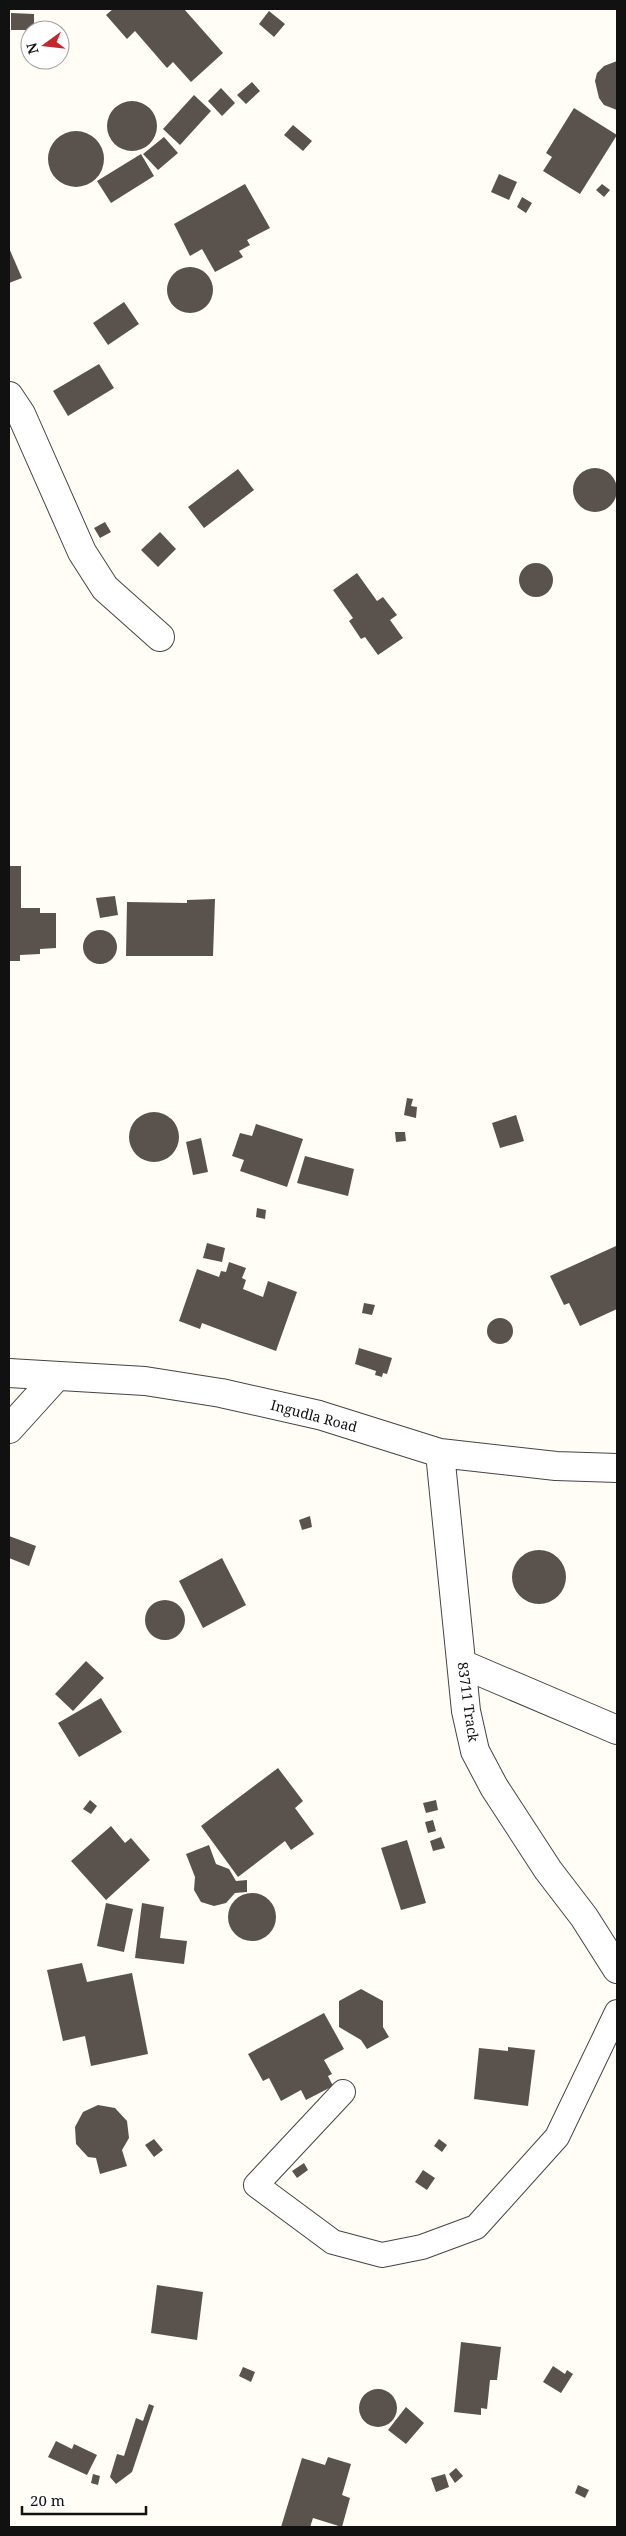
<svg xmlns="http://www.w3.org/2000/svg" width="626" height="2536" font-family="'Noto Serif',serif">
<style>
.building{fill:#5a524d}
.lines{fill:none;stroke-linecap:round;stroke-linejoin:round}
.service-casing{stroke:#444;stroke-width:26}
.minor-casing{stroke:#444;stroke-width:30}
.tertiary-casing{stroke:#444;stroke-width:30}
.service{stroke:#fff;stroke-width:24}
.minor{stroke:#fff;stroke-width:28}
.tertiary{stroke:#fff;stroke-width:28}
.labels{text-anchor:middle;stroke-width:5;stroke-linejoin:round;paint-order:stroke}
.street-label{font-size:14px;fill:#111;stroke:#fff}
</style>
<rect width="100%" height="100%" fill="#fffdf5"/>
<!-- building -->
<path class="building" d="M 113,9 L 184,9 L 223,53 L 191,82 L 173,62 L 167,68 L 135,31 L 127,39 L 106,15 Z
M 269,11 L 285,24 L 274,37 L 259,24 Z
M 11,13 L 34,14 L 34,30 L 11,30 Z
M 617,61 L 617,110 L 604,105 L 599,98 L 595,81 L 597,73 L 604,66 Z
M 252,82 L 260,91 L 246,104 L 237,95 Z
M 221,88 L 235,103 L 222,116 L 208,101 Z
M 194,95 L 211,111 L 180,145 L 163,129 Z
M107 126a25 25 0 1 1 50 0a25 25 0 1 1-50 0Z
M 574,108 L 617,135 L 580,194 L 543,171 L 552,157 L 546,153 Z
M 293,125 L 312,141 L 303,151 L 284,135 Z
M48 159a28 28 0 1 1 56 0a28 28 0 1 1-56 0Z
M 164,137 L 178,153 L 158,170 L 143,154 Z
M 141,154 L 154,176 L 111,203 L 97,181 Z
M 499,174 L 517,182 L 509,200 L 491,192 Z
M 245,184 L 270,228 L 247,240 L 250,245 L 239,251 L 243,257 L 215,272 L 202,249 L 190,256 L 174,224 Z
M 602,184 L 610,190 L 604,197 L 596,190 Z
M 522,197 L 532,203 L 526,213 L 517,207 Z
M 9,248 L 22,278 L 9,283 Z
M167 290a23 23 0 1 1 46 0a23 23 0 1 1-46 0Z
M 124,302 L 139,324 L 108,345 L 93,323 Z
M 99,364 L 114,388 L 68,416 L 53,391 Z
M573 490a22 22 0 1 1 44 0a22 22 0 1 1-44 0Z
M 238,469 L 254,490 L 204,528 L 188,507 Z
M 105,522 L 111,532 L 100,538 L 94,528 Z
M 160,532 L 176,549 L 158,567 L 141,550 Z
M519 580a17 17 0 1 1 34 0a17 17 0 1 1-34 0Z
M 357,573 L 377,601 L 383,597 L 397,615 L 390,620 L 403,638 L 378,655 L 365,637 L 361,639 L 349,621 L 353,618 L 333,590 Z
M 9,866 L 21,866 L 21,908 L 40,908 L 40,913 L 56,913 L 56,948 L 40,949 L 40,954 L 20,955 L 20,961 L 9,961 Z
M 115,896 L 118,915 L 100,918 L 96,898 Z
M 215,899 L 213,956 L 126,956 L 127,902 L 187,903 L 187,900 Z
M83 947a17 17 0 1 1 34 0a17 17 0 1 1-34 0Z
M 407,1098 L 413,1099 L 411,1106 L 417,1107 L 416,1118 L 404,1115 Z
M129 1137a25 25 0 1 1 50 0a25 25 0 1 1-50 0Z
M 516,1115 L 524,1141 L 500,1148 L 492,1123 Z
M 256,1124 L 303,1139 L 287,1187 L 240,1171 L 244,1160 L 232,1156 L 240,1133 L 252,1136 Z
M 395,1132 L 405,1132 L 406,1141 L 396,1142 Z
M 201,1138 L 208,1172 L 193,1175 L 186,1142 Z
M 305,1156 L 354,1169 L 348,1196 L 297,1183 Z
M 257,1208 L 266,1210 L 265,1219 L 256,1217 Z
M 207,1243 L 225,1248 L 222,1262 L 203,1258 Z
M 616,1246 L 617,1309 L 580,1326 L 569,1303 L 564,1305 L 550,1276 Z
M 229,1262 L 246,1268 L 242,1278 L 246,1280 L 243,1289 L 263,1297 L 268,1281 L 297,1292 L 276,1351 L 202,1323 L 200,1329 L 179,1321 L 197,1269 L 219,1277 L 221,1271 L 226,1272 Z
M 364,1303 L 375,1305 L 372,1315 L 362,1313 Z
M487 1331a13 13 0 1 1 26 0a13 13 0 1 1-26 0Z
M 359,1348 L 392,1358 L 387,1374 L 383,1373 L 382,1377 L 375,1375 L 376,1371 L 355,1364 Z
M 310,1516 L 312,1527 L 302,1530 L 299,1520 Z
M 9,1536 L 36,1546 L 29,1566 L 9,1558 Z
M512 1577a27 27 0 1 1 54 0a27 27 0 1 1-54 0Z
M 222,1558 L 246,1605 L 203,1628 L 179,1581 Z
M145 1620a20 20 0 1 1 40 0a20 20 0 1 1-40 0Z
M 86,1661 L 104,1678 L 73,1711 L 55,1694 Z
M 101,1698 L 122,1732 L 79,1757 L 58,1723 Z
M 278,1768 L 303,1801 L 295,1808 L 314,1834 L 291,1850 L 285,1841 L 238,1877 L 201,1826 Z
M 90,1800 L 97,1806 L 91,1814 L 83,1809 Z
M 436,1800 L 438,1810 L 426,1813 L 423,1803 Z
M 433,1820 L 436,1831 L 428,1833 L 425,1822 Z
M 111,1826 L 125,1843 L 131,1838 L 150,1860 L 106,1900 L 71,1861 Z
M 441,1837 L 445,1848 L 433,1851 L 430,1841 Z
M 407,1840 L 426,1903 L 401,1910 L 381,1848 Z
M 209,1845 L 216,1864 L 229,1869 L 236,1881 L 247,1880 L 247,1892 L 235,1893 L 226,1903 L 214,1906 L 201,1902 L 194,1890 L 195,1877 L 186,1854 Z
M228 1917a24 24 0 1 1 48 0a24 24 0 1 1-48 0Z
M 106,1903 L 133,1909 L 124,1952 L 97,1946 Z
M 142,1903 L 164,1907 L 160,1938 L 187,1941 L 184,1964 L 135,1958 Z
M 82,1963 L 87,1982 L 132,1973 L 148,2054 L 91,2066 L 85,2036 L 63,2041 L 47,1970 Z
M 361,1989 L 383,2001 L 383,2027 L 389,2037 L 367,2049 L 361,2040 L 339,2027 L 339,2001 Z
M 324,2013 L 344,2049 L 324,2060 L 332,2074 L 328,2076 L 333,2086 L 306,2100 L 301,2090 L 281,2101 L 269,2078 L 263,2081 L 248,2054 Z
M 508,2047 L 535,2050 L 528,2106 L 474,2099 L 479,2048 L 508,2051 Z
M 98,2105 L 115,2108 L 127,2121 L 129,2138 L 122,2150 L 127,2166 L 100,2174 L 96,2158 L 88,2157 L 76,2144 L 75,2127 L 83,2112 Z
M 154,2139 L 163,2150 L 154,2157 L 145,2145 Z
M 439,2139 L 447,2145 L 442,2152 L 434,2146 Z
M 304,2163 L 308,2170 L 297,2178 L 292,2171 Z
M 423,2170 L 435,2178 L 427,2190 L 415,2182 Z
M 157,2285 L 203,2292 L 197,2340 L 151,2333 Z
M 461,2342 L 501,2347 L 497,2380 L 490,2380 L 487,2409 L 481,2408 L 481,2415 L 454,2412 Z
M 553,2366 L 565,2374 L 567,2370 L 573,2374 L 561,2393 L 543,2382 Z
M 243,2367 L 255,2372 L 251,2382 L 239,2376 Z
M359 2408a19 19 0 1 1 38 0a19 19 0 1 1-38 0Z
M 149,2404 L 154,2406 L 132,2472 L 116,2484 L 110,2477 L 117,2454 L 124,2456 L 136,2418 L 143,2421 Z
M 406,2407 L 424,2423 L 406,2444 L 388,2430 Z
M 56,2441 L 72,2449 L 74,2444 L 97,2455 L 87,2475 L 48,2457 Z
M 328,2457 L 351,2464 L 342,2495 L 350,2498 L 342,2527 L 313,2518 L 310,2527 L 281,2527 L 302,2458 L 325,2465 Z
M 456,2468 L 463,2476 L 455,2483 L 449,2474 Z
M 93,2474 L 100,2476 L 98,2485 L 91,2483 Z
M 445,2474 L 449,2487 L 436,2492 L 431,2478 Z
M 578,2485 L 589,2490 L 585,2498 L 575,2493 Z"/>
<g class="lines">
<defs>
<path id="service" d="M 343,2092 L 256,2185 L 333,2242 L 382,2255 L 422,2247 L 476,2227 L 557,2137 L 617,2012"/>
<path id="minor" d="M 9,396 L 21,414 L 82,552 L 105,588 L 160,637
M 9,1429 L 57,1376
M 462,1664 L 617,1730"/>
<path id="tertiary" d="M 9,1373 L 145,1381 L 221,1393 L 319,1415 L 440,1453 L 556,1466 L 617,1468
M 440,1453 L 466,1711 L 475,1751 L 494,1787 L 548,1870 L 584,1917 L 617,1969"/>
</defs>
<!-- service casing -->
<use href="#service" class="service-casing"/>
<!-- minor casing -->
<use href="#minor" class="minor-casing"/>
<!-- tertiary casing -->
<use href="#tertiary" class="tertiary-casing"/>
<!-- service -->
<use href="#service" class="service"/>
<!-- minor -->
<use href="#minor" class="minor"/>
<!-- tertiary -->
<use href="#tertiary" class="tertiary"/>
</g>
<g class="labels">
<!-- street labels -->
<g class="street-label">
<text transform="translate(314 1416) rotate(15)" y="5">Ingudla Road</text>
<text transform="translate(468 1702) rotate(82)" y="5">83711 Track</text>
</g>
</g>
<!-- border -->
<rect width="626" height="2536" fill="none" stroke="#111111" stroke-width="20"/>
<!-- north arrow -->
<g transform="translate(45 45) rotate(255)"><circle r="24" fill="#ffffff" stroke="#a0a0a0"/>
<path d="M0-4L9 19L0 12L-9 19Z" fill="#c4262e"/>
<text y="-8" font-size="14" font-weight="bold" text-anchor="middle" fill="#111111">N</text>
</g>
<!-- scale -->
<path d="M22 2506v8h124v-8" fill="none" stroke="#111111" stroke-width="2.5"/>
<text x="30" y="2506" font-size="15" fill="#111111" stroke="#ffffff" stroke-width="4" paint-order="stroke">20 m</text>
</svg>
